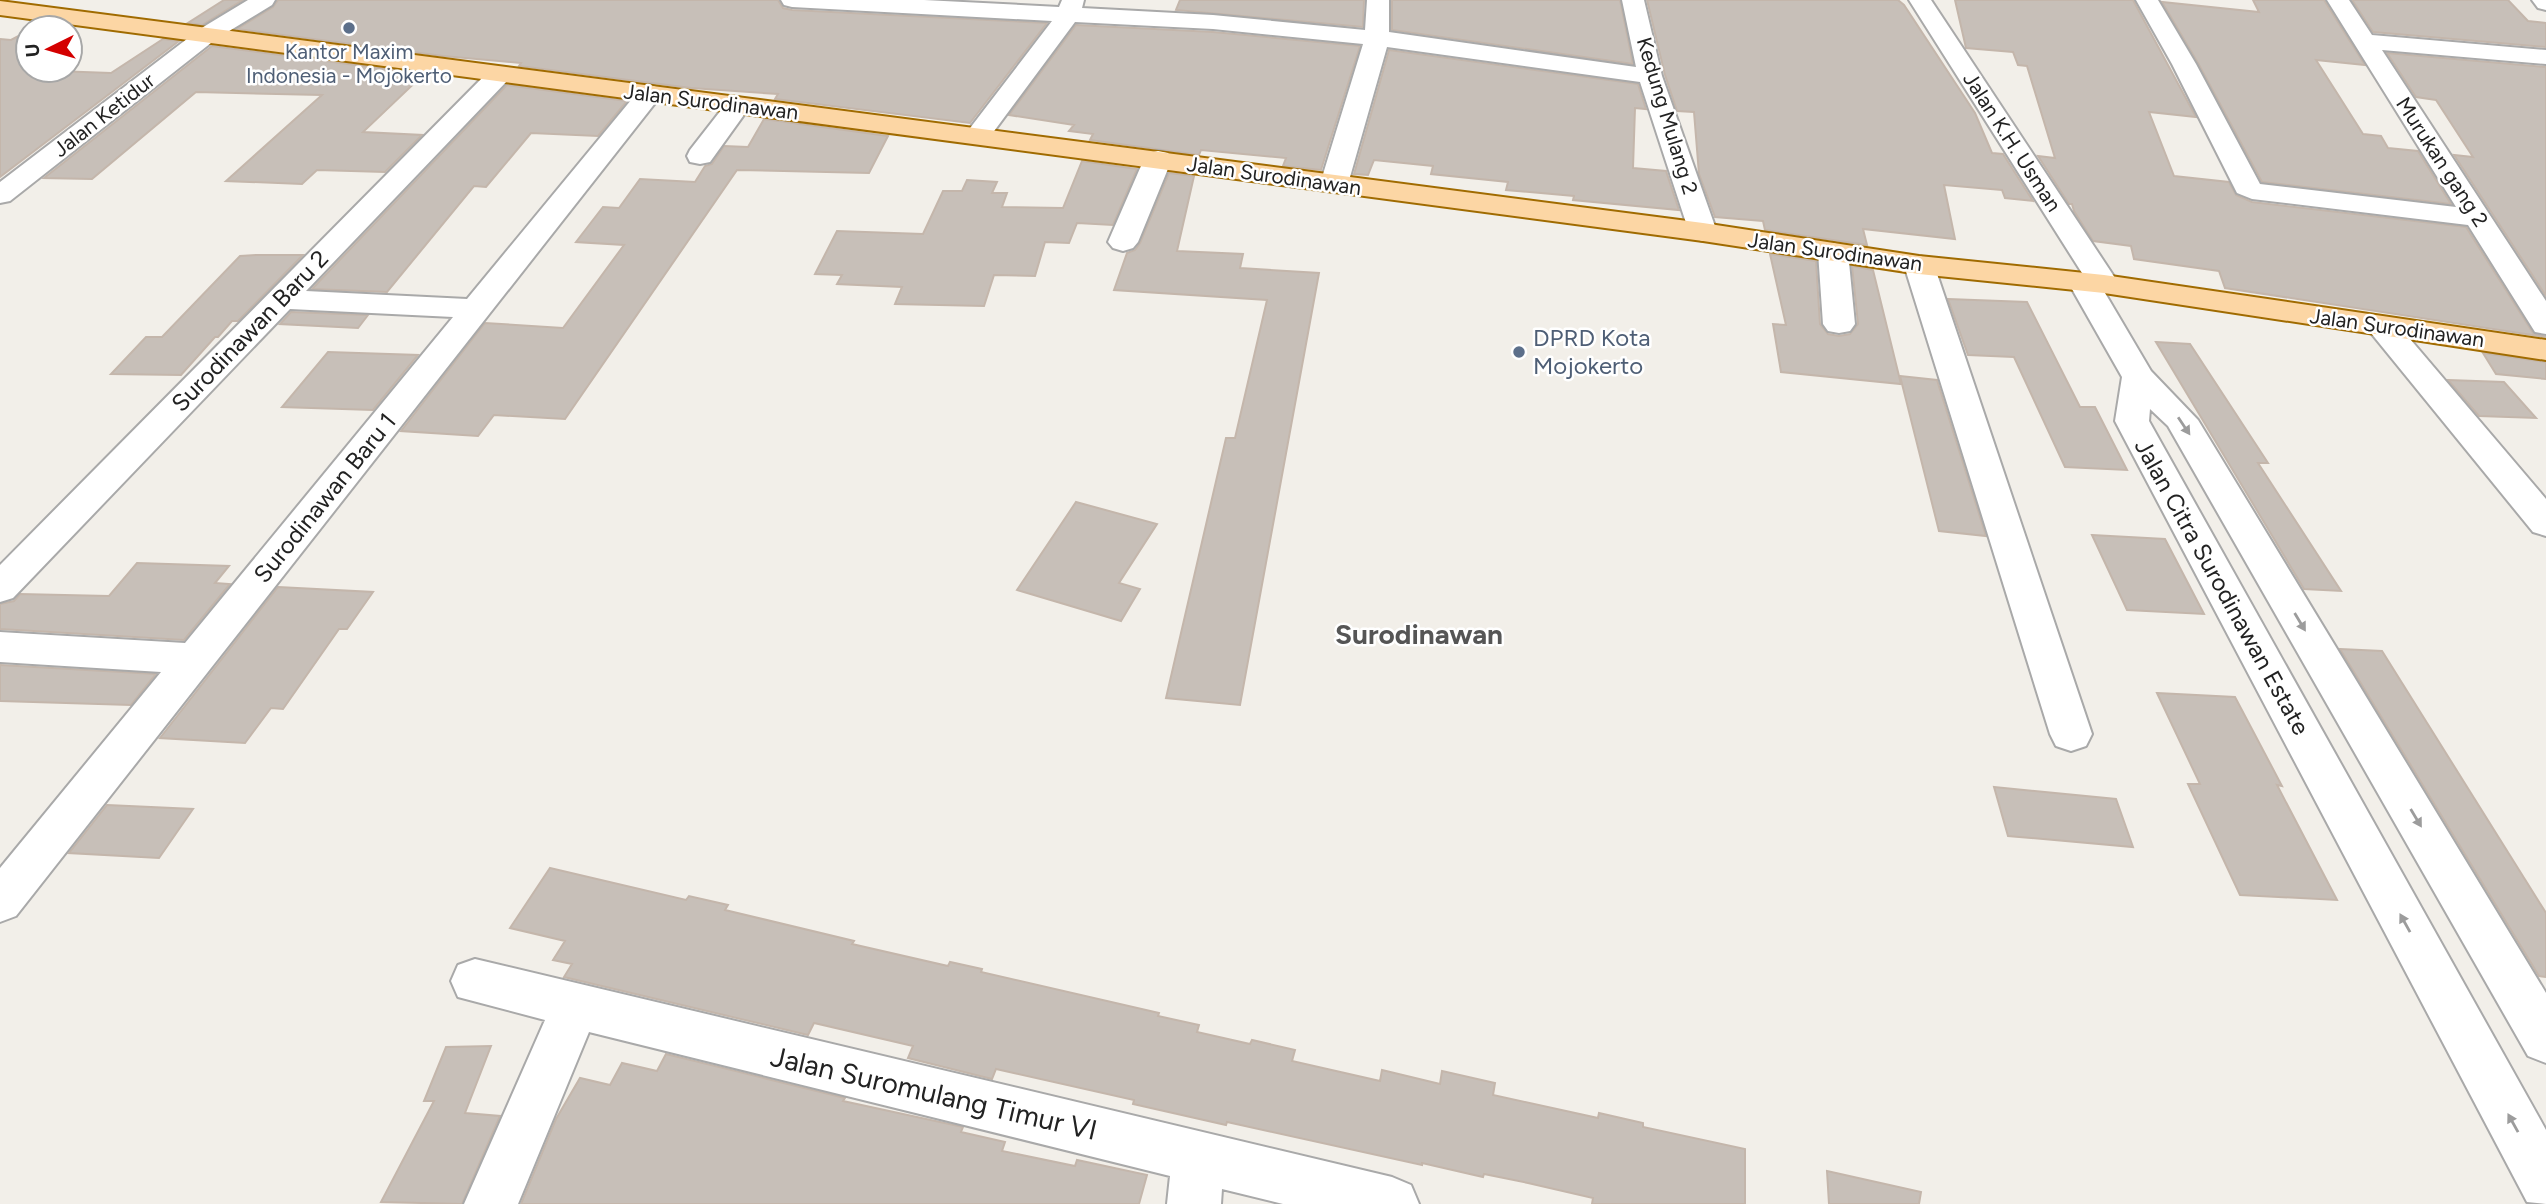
<svg xmlns="http://www.w3.org/2000/svg" width="2546" height="1204" font-family="Figtree,sans-serif">
<style>
.building{fill:#c7bfb8;stroke:#c4b6ab;stroke-width:2}
.lines{fill:none;stroke-linecap:round;stroke-linejoin:round}
.minor-casing{stroke:#a9a9a9;stroke-width:4}
.major-casing{stroke:#a06b00;stroke-width:4}
.minor{fill:#fff;fill-rule:evenodd}
.major{fill:#fcd6a4;fill-rule:evenodd}
.oneway{fill:#9c9c9c}
.service-dot{fill:#5c6f8a;stroke:#fff;stroke-width:2.5}
.labels{text-anchor:middle;stroke-width:5;stroke-linejoin:round;paint-order:stroke}
.far-service-label{font-size:21px;fill:#4e5e75;stroke:#fff}
.far-street-label{font-size:21px;fill:#222;stroke:#fff}
.street-label{font-size:24px;fill:#222;stroke:#fff}
.service-label{font-size:24px;fill:#4e5e75;stroke:#fff;text-anchor:start}
.quarter-label{font-size:28px;font-weight:bold;fill:#555;stroke:#fff}
.near-street-label{font-size:28px;fill:#222;stroke:#fff}
</style>
<rect width="100%" height="100%" fill="#f2efe9"/>
<!-- building -->
<path class="building" d="M 224,0 L 243,0 L 202,25 L 188,23 Z
M 278,0 L 778,0 L 783,8 L 792,10 L 1047,23 L 970,123 L 775,99 L 778,94 L 691,88 L 519,66 L 521,63 L 443,56 L 237,29 L 273,7 Z
M 1180,0 L 1364,0 L 1363,27 L 1176,10 Z
M 1392,0 L 1620,0 L 1633,64 L 1392,30 Z
M 1647,0 L 1898,0 L 1904,5 L 1975,113 L 1992,153 L 2003,154 L 2033,201 L 2005,198 L 2002,190 L 1944,185 L 1955,239 L 1863,229 L 1867,245 L 1765,230 L 1763,221 L 1715,217 L 1699,174 L 1694,112 L 1677,111 L 1665,75 Z
M 1955,0 L 2133,0 L 2196,117 L 2149,112 L 2174,176 L 2229,182 L 2236,195 L 2252,202 L 2466,227 L 2533,333 L 2546,337 L 2225,288 L 2219,271 L 2134,259 L 2131,246 L 2093,241 L 2074,211 L 2072,204 L 2069,204 L 2038,156 L 2055,158 L 2027,66 L 2018,65 L 2013,52 L 1966,48 Z
M 2253,0 L 2324,0 L 2365,65 L 2316,60 L 2363,134 L 2381,136 L 2388,148 L 2418,151 L 2451,204 L 2262,182 L 2198,63 L 2162,2 L 2259,12 Z
M 2352,0 L 2508,0 L 2528,21 L 2546,23 L 2546,47 L 2373,32 Z
M 1076,25 L 1213,32 L 1360,46 L 1321,170 L 1283,166 L 1286,158 L 1201,150 L 1199,155 L 1090,140 L 1093,134 L 1069,131 L 1074,125 L 1009,115 Z
M 28,31 L 28,70 L 111,73 L 163,39 L 179,41 L 0,177 L 0,39 L 11,40 Z
M 212,46 L 424,74 L 363,132 L 422,135 L 385,172 L 317,170 L 302,184 L 226,181 L 322,95 L 196,92 L 92,179 L 44,178 Z
M 1389,50 L 1638,84 L 1646,109 L 1635,108 L 1633,168 L 1666,171 L 1679,210 L 1573,200 L 1574,196 L 1506,190 L 1508,182 L 1431,174 L 1433,166 L 1374,160 L 1368,175 L 1354,174 Z
M 2387,53 L 2546,67 L 2546,296 L 2454,155 L 2473,157 L 2436,100 L 2416,97 Z
M 507,85 L 627,101 L 598,136 L 531,133 L 486,187 L 474,186 L 387,292 L 312,289 Z
M 764,119 L 888,136 L 869,173 L 737,170 L 565,419 L 494,415 L 478,436 L 401,431 L 485,323 L 563,328 L 624,245 L 576,242 L 603,207 L 619,208 L 640,179 L 695,182 L 705,166 L 712,164 L 724,146 L 748,147 Z
M 1082,161 L 1137,169 L 1113,225 L 1077,223 L 1069,243 L 1045,242 L 1035,276 L 994,275 L 984,306 L 895,304 L 902,287 L 837,284 L 842,275 L 815,274 L 837,231 L 923,234 L 943,191 L 962,191 L 967,180 L 997,182 L 992,193 L 1007,193 L 1002,207 L 1063,208 Z
M 1169,173 L 1194,176 L 1177,251 L 1243,254 L 1240,268 L 1319,273 L 1240,705 L 1166,698 L 1226,438 L 1235,438 L 1267,300 L 1114,290 L 1127,253 L 1135,250 L 1140,243 Z
M 1770,254 L 1816,261 L 1820,324 L 1828,334 L 1839,336 L 1850,334 L 1858,324 L 1852,266 L 1873,270 L 1901,384 L 1781,372 L 1773,324 L 1786,325 Z
M 256,255 L 303,255 L 238,321 L 232,321 L 218,337 L 215,337 L 181,375 L 111,374 L 146,337 L 162,337 L 240,256 Z
M 1948,299 L 2027,302 L 2080,407 L 2095,407 L 2127,470 L 2065,467 L 2014,357 L 1968,355 Z
M 291,312 L 368,315 L 358,328 L 280,324 Z
M 2156,342 L 2190,344 L 2268,463 L 2258,463 L 2341,591 L 2304,589 Z
M 328,352 L 418,355 L 373,410 L 282,407 Z
M 2483,353 L 2546,362 L 2546,379 L 2496,374 Z
M 1900,376 L 1937,380 L 1986,536 L 1939,531 Z
M 2448,380 L 2504,382 L 2536,418 L 2479,416 Z
M 1076,502 L 1157,524 L 1119,583 L 1140,589 L 1121,621 L 1017,590 Z
M 2092,535 L 2165,539 L 2204,614 L 2127,610 Z
M 137,563 L 229,566 L 215,583 L 230,584 L 184,640 L 0,629 L 0,604 L 14,601 L 20,594 L 109,596 Z
M 278,587 L 373,592 L 347,629 L 339,629 L 283,709 L 271,708 L 245,743 L 160,738 Z
M 2340,649 L 2382,651 L 2546,913 L 2546,977 L 2539,976 Z
M 0,665 L 156,674 L 131,705 L 0,701 Z
M 2157,693 L 2235,697 L 2282,786 L 2277,785 L 2337,900 L 2240,895 L 2188,784 L 2200,784 Z
M 1994,787 L 2116,799 L 2133,847 L 2008,836 Z
M 107,805 L 193,809 L 159,858 L 69,853 Z
M 550,868 L 686,900 L 689,896 L 728,905 L 725,910 L 854,941 L 852,944 L 948,966 L 950,962 L 982,969 L 981,972 L 1159,1013 L 1158,1016 L 1199,1025 L 1197,1032 L 1250,1044 L 1252,1040 L 1295,1050 L 1292,1061 L 1380,1081 L 1382,1070 L 1440,1084 L 1442,1071 L 1495,1083 L 1493,1095 L 1598,1118 L 1599,1113 L 1643,1123 L 1643,1127 L 1745,1149 L 1745,1204 L 1592,1204 L 1593,1198 L 1528,1183 L 1484,1174 L 1483,1177 L 1422,1163 L 1422,1165 L 1227,1122 L 1226,1125 L 1133,1104 L 1134,1100 L 996,1069 L 992,1079 L 908,1058 L 913,1046 L 814,1023 L 808,1035 L 564,977 L 572,964 L 553,960 L 565,941 L 510,928 Z
M 491,1046 L 465,1113 L 500,1116 L 462,1204 L 381,1202 L 434,1101 L 424,1101 L 446,1047 Z
M 666,1054 L 845,1098 L 843,1101 L 963,1127 L 961,1132 L 1005,1142 L 1002,1151 L 1075,1166 L 1077,1160 L 1147,1175 L 1139,1204 L 521,1204 L 556,1119 L 580,1078 L 610,1085 L 622,1063 L 657,1071 Z
M 1827,1171 L 1921,1192 L 1919,1204 L 1829,1204 Z"/>
<g class="lines">
<defs>
<path id="minor" d="M 248,0 L 275,0 L 272,5 L 216,39 L 10,201 L 0,203 L 0,182 L 200,29 Z
M 781,0 L 924,0 L 1059,7 L 1062,0 L 1084,0 L 1082,8 L 1213,15 L 1365,30 L 1367,0 L 1389,0 L 1389,32 L 1636,67 L 1622,0 L 1644,0 L 1662,76 L 1717,232 L 1713,238 L 1703,241 L 1693,238 L 1689,232 L 1640,82 L 1387,47 L 1348,184 L 1344,190 L 1334,192 L 1324,190 L 1320,184 L 1363,44 L 1213,29 L 1075,22 L 986,142 L 977,144 L 968,142 L 964,136 L 1052,21 L 792,7 L 784,5 Z
M 1909,0 L 1931,0 L 2119,284 L 2115,290 L 2105,293 L 2151,371 L 2198,420 L 2546,993 L 2546,1063 L 2528,1056 L 2168,426 L 2150,409 L 2149,421 L 2546,1130 L 2546,1204 L 2527,1202 L 2115,421 L 2122,377 L 2068,282 L 2072,276 L 2082,273 Z
M 2136,0 L 2158,0 L 2196,64 L 2260,184 L 2456,207 L 2327,0 L 2349,0 L 2372,35 L 2546,50 L 2546,64 L 2382,50 L 2546,301 L 2546,334 L 2535,332 L 2468,225 L 2252,199 L 2237,193 L 2172,64 Z
M 2532,0 L 2546,0 L 2546,10 L 2538,8 Z
M 499,68 L 508,70 L 511,75 L 508,80 L 306,291 L 467,299 L 641,88 L 650,85 L 659,88 L 663,93 L 16,916 L 0,922 L 0,868 L 161,672 L 0,662 L 0,632 L 185,643 L 453,317 L 290,309 L 13,598 L 0,602 L 0,565 L 490,70 Z
M 738,97 L 747,100 L 751,105 L 710,162 L 700,164 L 690,162 L 687,156 L 690,150 L 729,100 Z
M 1158,151 L 1168,153 L 1172,159 L 1138,242 L 1133,248 L 1123,251 L 1113,248 L 1108,242 L 1144,159 L 1148,153 Z
M 1833,243 L 1843,246 L 1848,252 L 1855,324 L 1850,331 L 1839,333 L 1828,331 L 1823,324 L 1818,252 L 1823,246 Z
M 1919,256 L 1930,259 L 1934,265 L 2092,734 L 2086,746 L 2071,751 L 2056,746 L 2050,734 L 1904,265 L 1908,259 Z
M 2382,317 L 2393,319 L 2546,499 L 2546,536 L 2533,532 L 2371,333 L 2366,326 L 2371,319 Z
M 475,959 L 1392,1177 L 1411,1185 L 1419,1204 L 1283,1204 L 1222,1189 L 1221,1204 L 1167,1204 L 1170,1176 L 589,1032 L 518,1204 L 464,1204 L 545,1020 L 458,997 L 451,981 L 458,965 Z"/>
<path id="major" d="M 0,1 L 1703,223 L 1919,256 L 2104,275 L 2546,340 L 2546,360 L 2104,293 L 1919,274 L 1703,241 L 0,15 Z"/>
</defs>
<!-- minor casing -->
<use href="#minor" class="minor-casing"/>
<!-- major casing -->
<use href="#major" class="major-casing"/>
<!-- minor -->
<use href="#minor" class="minor"/>
<!-- major -->
<use href="#major" class="major"/>
</g>
<!-- one-way arrows -->
<defs><path id="oneway-solid" d="M-6-.8H1V-3.2L6.5 0L1 3.2V.8H-6Z" transform="scale(1.75)"/></defs>
<g class="oneway">
<use href="#oneway-solid" transform="translate(2184 426) rotate(56)"/>
<use href="#oneway-solid" transform="translate(2300 622) rotate(59)"/>
<use href="#oneway-solid" transform="translate(2416 818) rotate(59)"/>
<use href="#oneway-solid" transform="translate(2405 923) rotate(-119)"/>
<use href="#oneway-solid" transform="translate(2513 1123) rotate(-119)"/>
</g>
<!-- markers -->
<g class="service-dot">
<circle cx="349" cy="28" r="7"/>
<circle cx="1519" cy="352" r="7"/>
</g>
<g class="labels">
<!-- far-service labels -->
<g class="far-service-label">
<text x="349" y="59">Kantor Maxim<tspan x="349" dy="24">Indonesia - Mojokerto</tspan></text>
</g>
<!-- far-street labels -->
<g class="far-street-label">
<text transform="translate(711 102) rotate(7)" y="7">Jalan Surodinawan</text>
<text transform="translate(104 115) rotate(-38)" y="7">Jalan Ketidur</text>
<text transform="translate(1667 116) rotate(73)" y="7">Kedung Mulang 2</text>
<text transform="translate(2012 142) rotate(57)" y="7">Jalan K.H. Usman</text>
<text transform="translate(2442 162) rotate(57)" y="7">Murukan gang 2</text>
<text transform="translate(1274 176) rotate(8)" y="7">Jalan Surodinawan</text>
<text transform="translate(1835 252) rotate(8)" y="7">Jalan Surodinawan</text>
<text transform="translate(2397 328) rotate(8)" y="7">Jalan Surodinawan</text>
</g>
<!-- street labels -->
<g class="street-label">
<text transform="translate(250 331) rotate(-46)" y="8">Surodinawan Baru 2</text>
<text transform="translate(325 498) rotate(-51)" y="8">Surodinawan Baru 1</text>
<text transform="translate(2222 587) rotate(61)" y="8">Jalan Citra Surodinawan Estate</text>
</g>
<!-- service labels -->
<g class="service-label">
<text x="1533" y="346">DPRD Kota<tspan x="1533" dy="28">Mojokerto</tspan></text>
</g>
<!-- quarter labels -->
<g class="quarter-label">
<text x="1419" y="644">Surodinawan</text>
</g>
<!-- near-street labels -->
<g class="near-street-label">
<text transform="translate(934 1093) rotate(13)" y="10">Jalan Suromulang Timur VI</text>
</g>
</g>
<!-- north arrow -->
<g transform="translate(49 49) rotate(265)"><circle r="33" fill="#ffffff" stroke="#a7a7a7" stroke-width="2"/>
<path d="M0-5L12 26L0 18L-12 26Z" fill="#d40000"/>
<text y="-10" font-size="19" font-weight="bold" text-anchor="middle" fill="#222222">U</text>
</g>
</svg>
